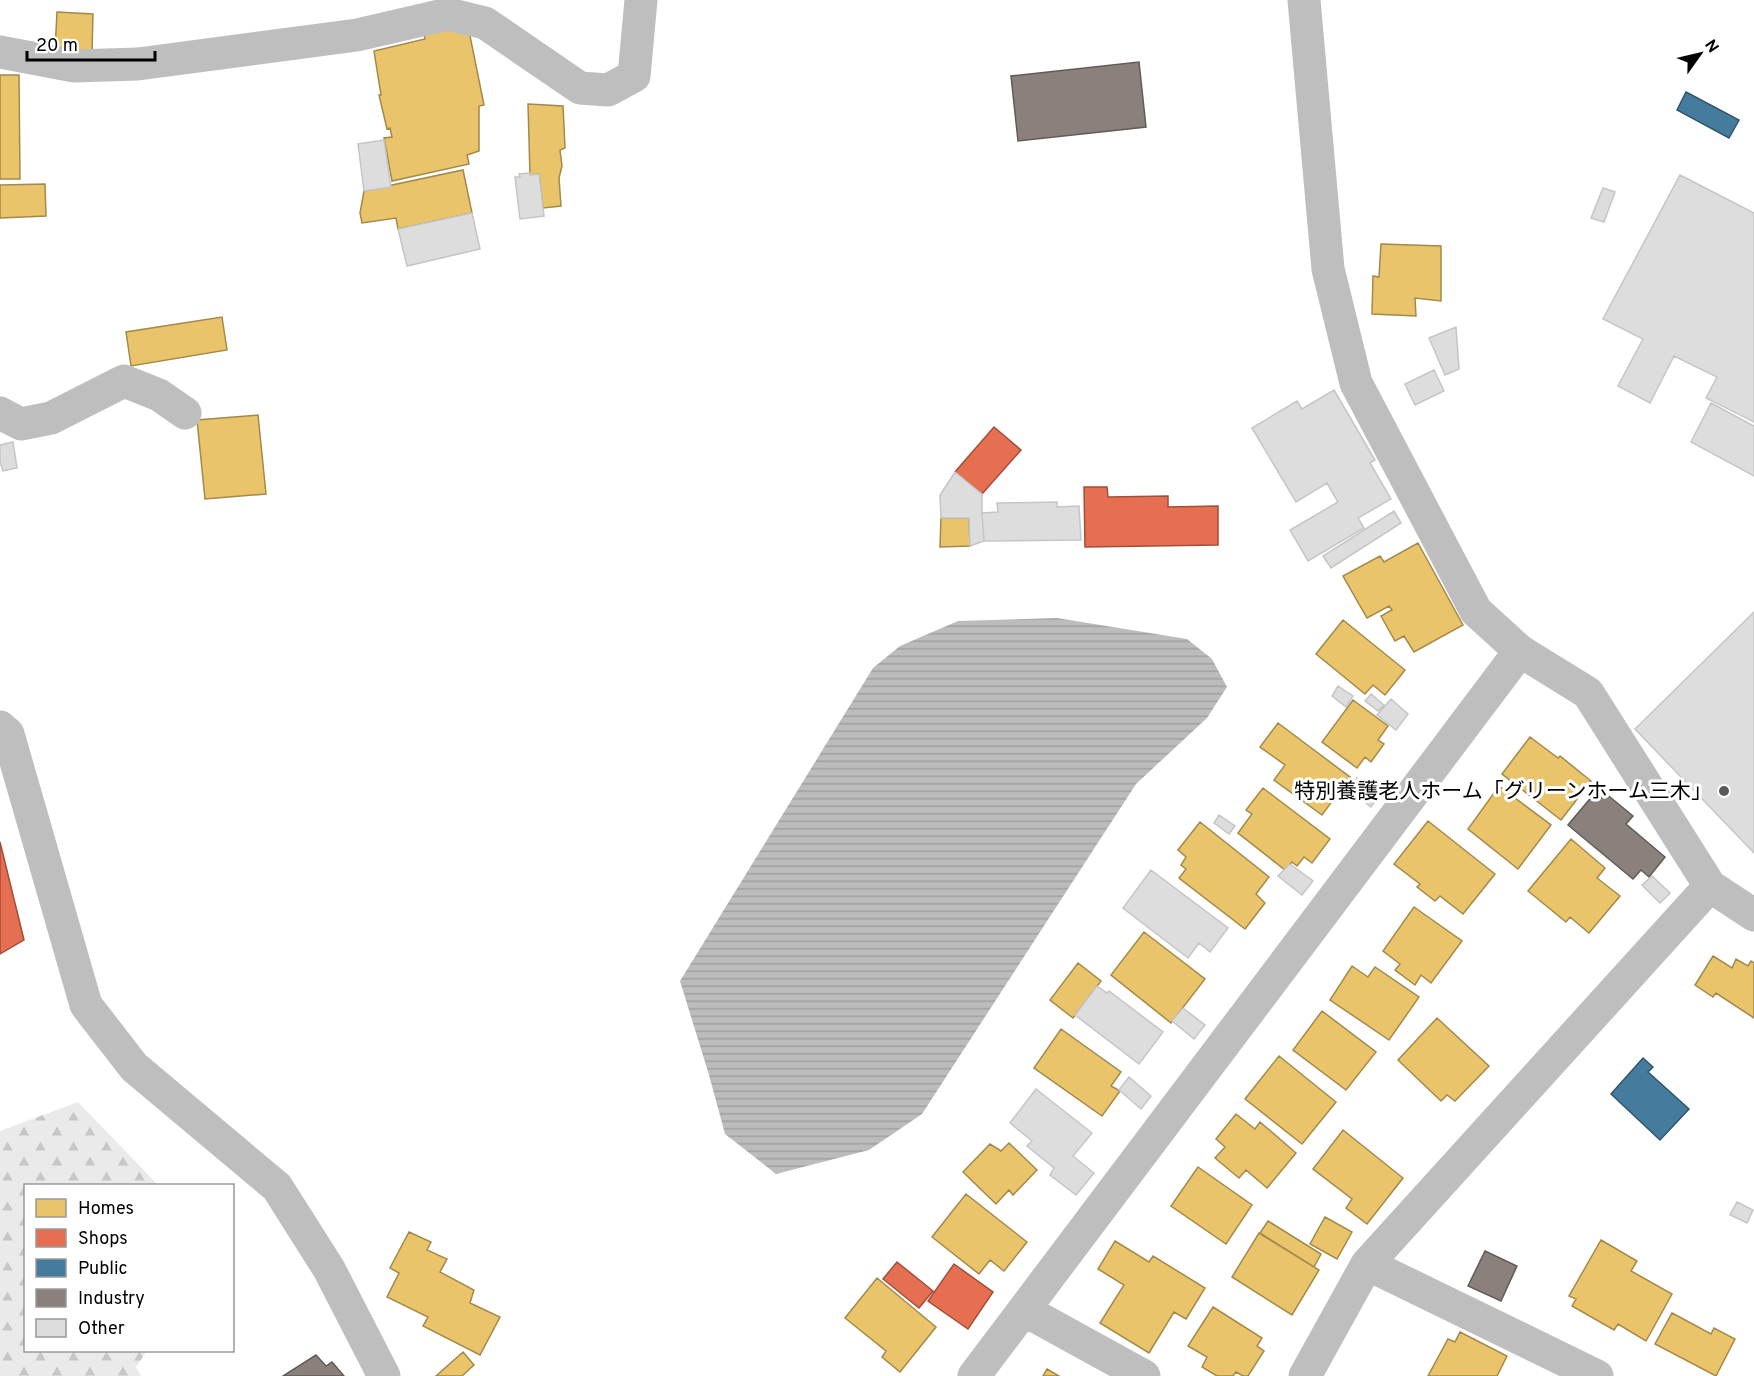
<svg xmlns="http://www.w3.org/2000/svg" width="1754" height="1376" font-family="Overpass,'Noto Sans JP',sans-serif">
<style>
.forest{fill:url(#forest-firs)}
.water{fill:url(#water-rules)}
.homes{fill:#e9c46a;stroke:#a3894a;stroke-width:1.5}
.shops{fill:#e76f51;stroke:#a24e39;stroke-width:1.5}
.public{fill:#457b9d;stroke:#30566e;stroke-width:1.5}
.industry{fill:#8a817c;stroke:#615a57;stroke-width:1.5}
.building{fill:#ddd;stroke:#c5c5c5;stroke-width:1.5}
.lines{fill:none;stroke-linecap:round;stroke-linejoin:round}
.street{stroke:#bebebe;stroke-width:33}
.poi-dot{fill:#595959;stroke:#fff;stroke-width:2}
.labels{text-anchor:middle;stroke-width:6;stroke-linejoin:round;paint-order:stroke}
.poi-label{font-size:21px;fill:#000;stroke:#fff;text-anchor:end}
</style>
<defs>
<pattern id="forest-firs" width="22" height="20" patternUnits="userSpaceOnUse" patternTransform="scale(1.5)"><rect width="22" height="20" fill="#eaeaea"/><path d="M5 1l3.5 6h-7zM16 11l3.5 6h-7z" fill="#c7c7c7"/></pattern>
<pattern id="water-rules" width="6" height="5" patternUnits="userSpaceOnUse" patternTransform="scale(1.5)"><rect width="6" height="5" fill="#bcbcbc"/><path d="M0 2.5h6" fill="none" stroke="#a0a0a0"/></pattern>
</defs>
<rect width="100%" height="100%" fill="#fff"/>
<!-- forest -->
<path class="forest" d="M 78,1102 L 158,1185 L 26,1186 L 26,1350 L 147,1351 L 136,1367 L 141,1376 L 0,1376 L 0,1131 Z"/>
<!-- water -->
<path class="water" d="M 1057,618 L 1187,639 L 1212,659 L 1227,687 L 1207,718 L 1136,784 L 922,1114 L 869,1150 L 776,1174 L 725,1134 L 709,1075 L 680,981 L 873,668 L 900,646 L 958,621 Z"/>
<!-- homes -->
<path class="homes" d="M 57,12 L 93,14 L 92,52 L 55,50 Z
M 467,21 L 484,105 L 479,106 L 479,151 L 467,155 L 469,164 L 392,181 L 384,138 L 392,137 L 390,128 L 387,129 L 379,95 L 381,95 L 374,51 L 425,39 L 422,24 Z
M 0,75 L 19,75 L 20,179 L 0,179 Z
M 528,104 L 563,106 L 565,148 L 560,150 L 562,166 L 559,178 L 561,206 L 543,208 L 539,174 L 530,175 Z
M 463,170 L 472,213 L 398,229 L 396,218 L 362,223 L 360,213 L 364,191 Z
M 45,184 L 46,216 L 0,218 L 0,185 Z
M 1381,244 L 1441,246 L 1441,301 L 1415,298 L 1416,316 L 1372,314 L 1373,276 L 1379,277 Z
M 222,317 L 227,350 L 131,366 L 126,332 Z
M 258,415 L 266,494 L 205,499 L 197,420 Z
M 941,518 L 969,518 L 970,546 L 940,547 Z
M 1418,543 L 1463,625 L 1414,652 L 1404,636 L 1395,641 L 1381,616 L 1392,610 L 1389,606 L 1367,618 L 1343,576 L 1380,556 L 1384,562 Z
M 1343,620 L 1405,670 L 1385,695 L 1373,685 L 1365,694 L 1316,654 Z
M 1353,700 L 1388,726 L 1378,740 L 1384,744 L 1371,762 L 1365,757 L 1357,768 L 1322,742 Z
M 1278,723 L 1350,777 L 1322,815 L 1274,780 L 1285,765 L 1260,747 Z
M 1530,737 L 1558,758 L 1560,756 L 1591,781 L 1561,820 L 1502,774 Z
M 1499,786 L 1551,825 L 1518,869 L 1468,829 Z
M 1263,788 L 1330,839 L 1312,863 L 1304,857 L 1297,866 L 1292,862 L 1285,870 L 1238,833 L 1252,814 L 1246,810 Z
M 1428,821 L 1495,874 L 1463,914 L 1440,896 L 1435,901 L 1417,887 L 1420,884 L 1394,864 Z
M 1200,822 L 1269,877 L 1256,894 L 1265,903 L 1245,929 L 1179,878 L 1186,869 L 1181,865 L 1186,857 L 1178,850 Z
M 1571,839 L 1605,868 L 1597,878 L 1620,896 L 1589,933 L 1570,917 L 1566,922 L 1528,891 Z
M 1414,907 L 1462,941 L 1431,983 L 1421,975 L 1415,985 L 1395,970 L 1400,964 L 1383,951 Z
M 1144,932 L 1205,979 L 1171,1023 L 1111,975 Z
M 1713,956 L 1732,968 L 1736,959 L 1748,966 L 1751,961 L 1754,963 L 1754,1018 L 1716,993 L 1713,997 L 1695,985 Z
M 1078,963 L 1101,981 L 1073,1018 L 1050,1000 Z
M 1352,966 L 1368,977 L 1375,967 L 1419,997 L 1389,1040 L 1330,1000 Z
M 1322,1011 L 1376,1052 L 1346,1090 L 1293,1050 Z
M 1437,1018 L 1489,1066 L 1455,1101 L 1447,1095 L 1441,1101 L 1398,1060 Z
M 1061,1029 L 1121,1072 L 1111,1086 L 1120,1091 L 1102,1116 L 1034,1068 Z
M 1279,1056 L 1336,1102 L 1302,1144 L 1245,1099 Z
M 1236,1114 L 1255,1129 L 1260,1122 L 1296,1153 L 1267,1188 L 1246,1170 L 1239,1178 L 1215,1158 L 1225,1147 L 1216,1139 Z
M 1343,1130 L 1403,1178 L 1367,1224 L 1346,1208 L 1352,1199 L 1313,1169 Z
M 1009,1143 L 1037,1170 L 1013,1195 L 1009,1190 L 996,1204 L 963,1172 L 990,1144 L 1001,1151 Z
M 1198,1167 L 1252,1205 L 1226,1244 L 1171,1206 Z
M 966,1194 L 1027,1242 L 1004,1271 L 990,1260 L 979,1274 L 932,1237 Z
M 1325,1217 L 1352,1232 L 1337,1259 L 1310,1244 Z
M 1268,1221 L 1321,1254 L 1314,1267 L 1260,1233 Z
M 409,1232 L 431,1242 L 427,1250 L 447,1259 L 440,1272 L 474,1290 L 470,1303 L 500,1317 L 480,1355 L 423,1326 L 428,1317 L 387,1297 L 399,1273 L 390,1268 Z
M 1259,1233 L 1319,1270 L 1292,1315 L 1232,1277 Z
M 1601,1240 L 1637,1261 L 1631,1271 L 1672,1294 L 1646,1341 L 1618,1324 L 1614,1330 L 1572,1306 L 1576,1299 L 1569,1296 Z
M 1115,1241 L 1149,1262 L 1153,1256 L 1205,1288 L 1186,1319 L 1174,1312 L 1149,1353 L 1100,1323 L 1124,1285 L 1098,1269 Z
M 877,1278 L 936,1327 L 900,1372 L 882,1357 L 886,1351 L 845,1318 Z
M 1213,1307 L 1262,1338 L 1257,1346 L 1264,1351 L 1248,1376 L 1243,1376 L 1236,1372 L 1233,1376 L 1217,1376 L 1202,1367 L 1207,1357 L 1188,1346 Z
M 1672,1313 L 1711,1334 L 1714,1328 L 1735,1339 L 1716,1376 L 1655,1344 Z
M 1460,1332 L 1507,1356 L 1497,1376 L 1428,1376 L 1448,1339 L 1455,1342 Z
M 463,1352 L 474,1365 L 462,1376 L 436,1376 Z
M 1047,1369 L 1059,1376 L 1043,1376 Z"/>
<!-- shops -->
<path class="shops" d="M 994,427 L 1021,450 L 982,494 L 955,472 Z
M 1084,487 L 1107,487 L 1108,497 L 1168,496 L 1168,507 L 1218,506 L 1218,545 L 1085,547 Z
M 0,842 L 24,940 L 0,954 Z
M 897,1262 L 933,1291 L 919,1308 L 883,1279 Z
M 954,1264 L 993,1292 L 968,1329 L 928,1301 Z"/>
<!-- public -->
<path class="public" d="M 1686,92 L 1739,120 L 1729,138 L 1677,110 Z
M 1643,1058 L 1653,1067 L 1648,1072 L 1689,1109 L 1660,1140 L 1611,1094 Z"/>
<!-- industry -->
<path class="industry" d="M 1139,62 L 1146,127 L 1018,141 L 1011,76 Z
M 1599,788 L 1633,816 L 1626,824 L 1665,857 L 1649,877 L 1641,870 L 1633,879 L 1568,825 Z
M 1485,1251 L 1517,1266 L 1501,1301 L 1468,1286 Z
M 316,1355 L 326,1366 L 332,1362 L 344,1376 L 283,1376 Z"/>
<!-- building -->
<path class="building" d="M 384,140 L 391,187 L 364,191 L 358,144 Z
M 530,173 L 530,175 L 539,174 L 544,216 L 520,219 L 515,177 L 520,177 L 519,174 Z
M 1680,175 L 1754,213 L 1754,422 L 1706,398 L 1717,377 L 1674,356 L 1650,403 L 1618,386 L 1643,339 L 1603,319 Z
M 1603,188 L 1615,192 L 1604,222 L 1591,218 Z
M 472,213 L 480,249 L 407,266 L 398,229 Z
M 1456,327 L 1459,369 L 1445,375 L 1429,338 Z
M 1434,370 L 1444,391 L 1415,405 L 1405,384 Z
M 1334,390 L 1375,460 L 1370,463 L 1391,499 L 1358,518 L 1364,528 L 1308,561 L 1290,530 L 1338,502 L 1327,483 L 1296,502 L 1252,428 L 1297,401 L 1302,409 Z
M 1711,403 L 1754,426 L 1754,476 L 1691,442 Z
M 13,442 L 17,468 L 3,471 L 0,462 L 0,445 Z
M 955,472 L 982,494 L 982,513 L 984,541 L 970,546 L 969,518 L 941,518 L 940,495 Z
M 1057,502 L 1057,507 L 1079,506 L 1081,540 L 984,541 L 982,513 L 998,512 L 997,503 Z
M 1394,511 L 1401,523 L 1331,568 L 1323,556 Z
M 1754,612 L 1754,853 L 1635,729 Z
M 1338,686 L 1353,696 L 1346,707 L 1332,696 Z
M 1371,694 L 1384,705 L 1378,711 L 1365,701 Z
M 1391,699 L 1408,714 L 1396,730 L 1377,715 Z
M 1357,778 L 1380,795 L 1371,807 L 1348,790 Z
M 1219,815 L 1235,826 L 1229,834 L 1214,823 Z
M 1290,864 L 1313,881 L 1302,895 L 1278,876 Z
M 1151,870 L 1228,928 L 1210,952 L 1199,943 L 1188,958 L 1123,908 Z
M 1652,876 L 1670,893 L 1660,903 L 1642,885 Z
M 1097,986 L 1107,993 L 1109,991 L 1163,1032 L 1139,1064 L 1075,1015 Z
M 1183,1008 L 1205,1025 L 1194,1039 L 1172,1021 Z
M 1129,1077 L 1151,1096 L 1141,1109 L 1119,1090 Z
M 1036,1089 L 1092,1133 L 1073,1156 L 1094,1173 L 1076,1195 L 1050,1175 L 1054,1168 L 1027,1146 L 1032,1141 L 1010,1123 Z
M 1737,1202 L 1753,1210 L 1747,1223 L 1730,1215 Z"/>
<g class="lines">
<!-- street -->
<path class="street" d="M 1304,0 L 1328,269 L 1356,383 L 1476,611 L 1520,651
M 0,52 L 74,66 L 138,64 L 357,35 L 448,14 L 485,23 L 580,88 L 608,90 L 634,76 L 641,0
M 0,413 L 21,424 L 51,418 L 124,381 L 159,395 L 185,413
M 0,727 L 8,734 L 86,1005 L 134,1067 L 277,1187 L 329,1269 L 384,1376
M 1367,1264 L 1597,1376
M 1024,1310 L 1144,1376
M 974,1376 L 1520,651 L 1588,693 L 1710,886 L 1754,915
M 1305,1376 L 1367,1264 L 1710,886"/>
</g>
<!-- markers -->
<circle class="poi-dot" cx="1724" cy="791" r="6"/>
<g class="labels">
<!-- poi labels -->
<g class="poi-label">
<text x="1712" y="798">特別養護老人ホーム「グリーンホーム三木」</text>
</g>
</g>
<!-- legend -->
<rect x="24" y="1184" width="210" height="168" fill="#ffffff" stroke="#999999" stroke-width="1.5"/>
<rect x="36" y="1199" width="30" height="18" fill="#e9c46a" stroke="#999999" stroke-width="1.5"/>
<text x="78" y="1214" font-size="18" fill="#000000">Homes</text>
<rect x="36" y="1229" width="30" height="18" fill="#e76f51" stroke="#999999" stroke-width="1.5"/>
<text x="78" y="1244" font-size="18" fill="#000000">Shops</text>
<rect x="36" y="1259" width="30" height="18" fill="#457b9d" stroke="#999999" stroke-width="1.5"/>
<text x="78" y="1274" font-size="18" fill="#000000">Public</text>
<rect x="36" y="1289" width="30" height="18" fill="#8a817c" stroke="#999999" stroke-width="1.5"/>
<text x="78" y="1304" font-size="18" fill="#000000">Industry</text>
<rect x="36" y="1319" width="30" height="18" fill="#dddddd" stroke="#999999" stroke-width="1.5"/>
<text x="78" y="1334" font-size="18" fill="#000000">Other</text>
<!-- north arrow -->
<g transform="translate(1700 54) rotate(56)" stroke="#ffffff" stroke-width="4.5" paint-order="stroke">
<path d="M0-4.5L10 22L0 15L-10 22Z" fill="#000000"/>
<text y="-9" font-size="16" font-weight="bold" text-anchor="middle" fill="#000000">N</text>
</g>
<!-- scale -->
<path d="M27 51v9h128v-9" fill="none" stroke="#000000" stroke-width="3"/>
<text x="36" y="51" font-size="18" fill="#000000" stroke="#ffffff" stroke-width="4.5" paint-order="stroke">20 m</text>
</svg>
